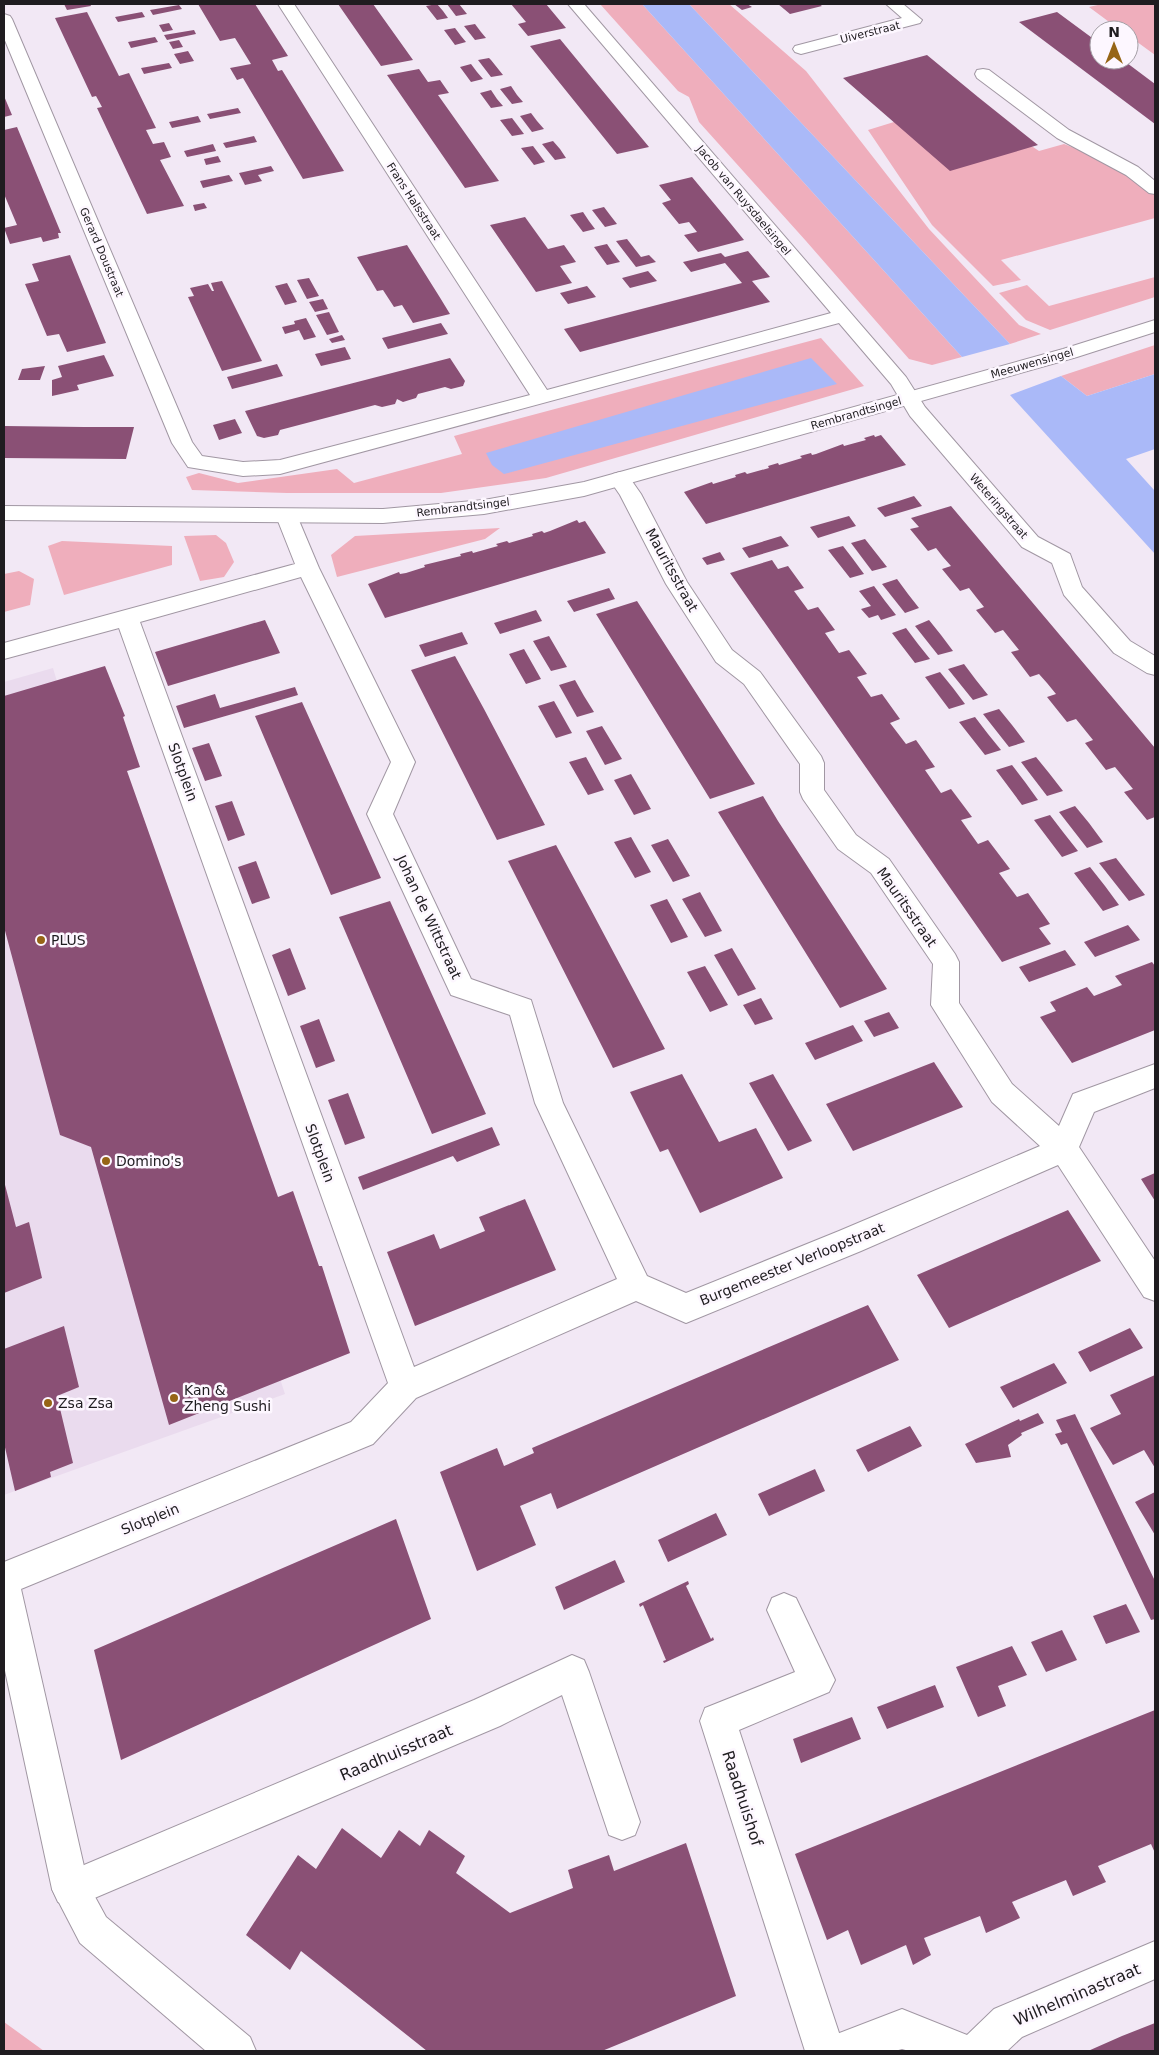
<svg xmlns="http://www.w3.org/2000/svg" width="1159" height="2055" font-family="'DejaVu Sans',sans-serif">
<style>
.built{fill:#eadbee}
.green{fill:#efaebc}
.water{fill:#aab9f8}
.building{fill:#8a5075}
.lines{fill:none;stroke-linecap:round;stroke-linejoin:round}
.service-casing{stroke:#a197a3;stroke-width:2}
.minor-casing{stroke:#a197a3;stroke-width:2}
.tertiary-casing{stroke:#a197a3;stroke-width:2}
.service{fill:#fff;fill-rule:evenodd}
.minor{fill:#fff;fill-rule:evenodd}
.tertiary{fill:#fff;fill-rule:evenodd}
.poi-dot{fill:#966516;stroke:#fdf7ff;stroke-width:2}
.labels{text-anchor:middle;stroke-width:5;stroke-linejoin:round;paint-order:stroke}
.far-street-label{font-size:11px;fill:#1f1c20;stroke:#fdf7ff}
.street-label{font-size:14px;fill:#1f1c20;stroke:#fdf7ff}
.poi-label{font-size:14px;fill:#1f1c20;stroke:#fdf7ff;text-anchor:start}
.near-street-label{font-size:16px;fill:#1f1c20;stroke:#fdf7ff}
</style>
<rect width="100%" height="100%" fill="#f2e8f5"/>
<!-- built -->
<path class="built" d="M 53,668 L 96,815 L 285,1394 L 4,1495 L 4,682 Z"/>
<!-- green -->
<path class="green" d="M 600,4 L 642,4 L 962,357 L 932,365 L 909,359 L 806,241 L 699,122 L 689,97 L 678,91 Z
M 689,4 L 729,4 L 806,71 L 929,229 L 1019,325 L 1041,334 L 1010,344 Z
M 1102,4 L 1155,4 L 1155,55 L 1129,36 L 1129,30 L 1120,30 L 1089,7 Z
M 894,122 L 1033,147 L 1039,151 L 1064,144 L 1106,160 L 1155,194 L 1155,218 L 1001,260 L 1021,280 L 993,286 L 932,225 L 868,130 Z
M 1155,277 L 1155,297 L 1050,330 L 1026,320 L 999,293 L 1027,285 L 1049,306 Z
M 821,338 L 864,386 L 546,478 L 441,493 L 287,493 L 192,490 L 186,477 L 199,473 L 238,483 L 337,469 L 354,483 L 462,454 L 454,436 Z
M 1155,345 L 1155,374 L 1087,396 L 1061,376 Z
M 500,528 L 485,539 L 337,577 L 331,555 L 355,536 Z
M 216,535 L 226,543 L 234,562 L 224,577 L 200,581 L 184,536 Z
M 62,541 L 172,546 L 172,565 L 64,595 L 48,546 Z
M 19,571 L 34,579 L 30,605 L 4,612 L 4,574 Z
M 4,2022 L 44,2051 L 4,2051 Z"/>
<!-- water -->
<path class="water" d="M 642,4 L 689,4 L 1010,344 L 962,357 Z
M 811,358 L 837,384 L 504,474 L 492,465 L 486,453 Z
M 1155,374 L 1155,449 L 1126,459 L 1155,491 L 1155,554 L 1010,395 L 1061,376 L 1087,396 Z"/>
<!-- building -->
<path class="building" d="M 64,4 L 90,4 L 91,6 L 67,10 Z
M 198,4 L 255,4 L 288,56 L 272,60 L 278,71 L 282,70 L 344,171 L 303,179 L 243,78 L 237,80 L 230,68 L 251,64 L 235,38 L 220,41 Z
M 338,4 L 373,4 L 413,60 L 381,66 Z
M 437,4 L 443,11 L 448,18 L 437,20 L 426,6 Z
M 447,4 L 459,4 L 467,14 L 456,16 Z
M 511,4 L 546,4 L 566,28 L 528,36 L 518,24 L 526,22 Z
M 734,4 L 747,4 L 752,7 L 742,10 Z
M 778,4 L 819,4 L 822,6 L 790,14 Z
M 179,5 L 182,9 L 153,15 L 150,10 Z
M 87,12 L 119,76 L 129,73 L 156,128 L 146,130 L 153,144 L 164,142 L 171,157 L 160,160 L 184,206 L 147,214 L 97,108 L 102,107 L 96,96 L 92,97 L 55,18 Z
M 142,12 L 145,17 L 118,22 L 115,17 Z
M 1057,12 L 1099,43 L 1099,60 L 1123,60 L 1155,84 L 1155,124 L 1019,22 Z
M 169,23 L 173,30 L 163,32 L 159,25 Z
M 475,24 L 481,32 L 486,38 L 475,40 L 464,26 Z
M 455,28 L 461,36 L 466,42 L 455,45 L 444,30 Z
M 194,30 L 196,34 L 167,40 L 164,35 Z
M 155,37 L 158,42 L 131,48 L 128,42 Z
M 560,39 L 592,78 L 649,147 L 617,154 L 530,46 Z
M 179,40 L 183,47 L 173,49 L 169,42 Z
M 188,51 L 194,61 L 180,64 L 174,54 Z
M 927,55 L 978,97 L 1038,145 L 950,171 L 843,78 Z
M 489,58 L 491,60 L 503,75 L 491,77 L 478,60 Z
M 169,63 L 172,68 L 144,74 L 141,68 Z
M 471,64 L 477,72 L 483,79 L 471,82 L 460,67 Z
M 419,69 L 428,82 L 440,80 L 449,93 L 438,95 L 499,181 L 465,188 L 387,75 Z
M 511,86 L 517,95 L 523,102 L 512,104 L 500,89 Z
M 491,90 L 497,99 L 503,106 L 491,108 L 480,93 Z
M 4,96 L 12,115 L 4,117 Z
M 238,108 L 241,113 L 210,119 L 207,114 Z
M 531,113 L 537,121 L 544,129 L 532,132 L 520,116 Z
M 198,116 L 201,122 L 172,128 L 169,122 Z
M 512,118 L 524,134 L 512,136 L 500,120 Z
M 17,127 L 61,233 L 58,233 L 59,238 L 43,242 L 41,237 L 10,244 L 4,228 L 17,225 L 4,194 L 4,130 Z
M 254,136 L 257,142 L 226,148 L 223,143 Z
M 553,141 L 560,149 L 566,158 L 555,160 L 542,144 Z
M 213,144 L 216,151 L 187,157 L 184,151 Z
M 533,146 L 545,162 L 534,165 L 521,148 Z
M 218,156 L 221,162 L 206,165 L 204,159 Z
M 271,166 L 274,171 L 258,175 L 262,181 L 245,185 L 239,173 Z
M 229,175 L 233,181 L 203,188 L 200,181 Z
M 692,177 L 731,224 L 744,240 L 698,252 L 684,235 L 697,232 L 689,222 L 679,224 L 662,203 L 671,200 L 659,185 Z
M 204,203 L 207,208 L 195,211 L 193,205 Z
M 604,207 L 610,215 L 617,224 L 605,227 L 592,210 Z
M 583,212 L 589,221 L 595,229 L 583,232 L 570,215 Z
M 525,217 L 548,249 L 564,245 L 576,262 L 560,266 L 572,283 L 536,292 L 490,225 Z
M 627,239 L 641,257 L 649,255 L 656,262 L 636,267 L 616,241 Z
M 607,244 L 613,253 L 620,262 L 607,265 L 594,247 Z
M 407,245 L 439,296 L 450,314 L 413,323 L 402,305 L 394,307 L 383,290 L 377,291 L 357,257 Z
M 748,251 L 770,277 L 752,281 L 770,302 L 580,352 L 564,329 L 742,283 L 725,263 L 691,272 L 683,262 L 721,253 L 725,257 Z
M 70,255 L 106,343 L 67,352 L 59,334 L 47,336 L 25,284 L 39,281 L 32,264 Z
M 648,271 L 657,281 L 630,288 L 622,278 Z
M 309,278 L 319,296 L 307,299 L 297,280 Z
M 222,281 L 262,361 L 222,371 L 188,297 L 194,296 L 190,288 L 208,284 L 212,291 L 214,291 L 211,283 Z
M 287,283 L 297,302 L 285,305 L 275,286 Z
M 587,286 L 596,297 L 568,304 L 560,293 Z
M 323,299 L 328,309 L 315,312 L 309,302 Z
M 329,312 L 339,332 L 327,335 L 316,315 Z
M 306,318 L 316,337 L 304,340 L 299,330 L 285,334 L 282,327 L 295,324 L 294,321 Z
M 441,323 L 448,334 L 388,349 L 382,338 Z
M 342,335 L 345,340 L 332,343 L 329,339 Z
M 345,347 L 351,359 L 321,366 L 315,354 Z
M 104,355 L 114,376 L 77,385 L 79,390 L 52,396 L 52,380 L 62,377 L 58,366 Z
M 450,358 L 465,381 L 463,386 L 451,389 L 445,387 L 418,394 L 416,398 L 403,402 L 397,399 L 395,404 L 382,407 L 375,405 L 280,430 L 278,435 L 264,438 L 257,436 L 245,411 Z
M 277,364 L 283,376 L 232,389 L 227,377 Z
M 45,366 L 40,380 L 18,380 L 22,369 Z
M 235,419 L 242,433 L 219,440 L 213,425 Z
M 4,426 L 84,427 L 134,427 L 126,459 L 4,458 Z
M 874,435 L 875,437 L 881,435 L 906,465 L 706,524 L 684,492 L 712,482 L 713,484 L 736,477 L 735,475 L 745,472 L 747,474 L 769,468 L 768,466 L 778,463 L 779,465 L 802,458 L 800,456 L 811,453 L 812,455 L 816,454 L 843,444 L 844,446 L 866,440 L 864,438 Z
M 914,496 L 922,506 L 885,517 L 877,508 Z
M 951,506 L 1155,748 L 1155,817 L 1147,820 L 1124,792 L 1133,789 L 1115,767 L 1106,770 L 1085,743 L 1093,740 L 1076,719 L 1067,722 L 1047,697 L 1056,694 L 1047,683 L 1039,674 L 1030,677 L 1011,652 L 1019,650 L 1003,630 L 995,633 L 976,610 L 984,607 L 976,597 L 969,588 L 960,591 L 942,569 L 951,566 L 943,557 L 936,548 L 928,551 L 910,529 L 919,527 L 911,518 Z
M 849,516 L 856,526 L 818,538 L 810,527 Z
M 577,520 L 579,523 L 585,521 L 606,553 L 385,618 L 368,584 L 399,572 L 400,574 L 406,573 L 425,567 L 424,565 L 461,556 L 460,554 L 472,551 L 473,553 L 498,546 L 496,544 L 507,541 L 509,543 L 533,536 L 532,534 L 542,531 L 544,533 L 550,531 Z
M 781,536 L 789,546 L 749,558 L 742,548 Z
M 865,539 L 887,567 L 872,571 L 851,543 Z
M 843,546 L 853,559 L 864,574 L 850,578 L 828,550 Z
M 720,552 L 725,560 L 707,565 L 702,558 Z
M 772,560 L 778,569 L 788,566 L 804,588 L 794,591 L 808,610 L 818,607 L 835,630 L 825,633 L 839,653 L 849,650 L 867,674 L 857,677 L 871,697 L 882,694 L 900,719 L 890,723 L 906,744 L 916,740 L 935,767 L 925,770 L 941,793 L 951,789 L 972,817 L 961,820 L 978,844 L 988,840 L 1010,869 L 999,873 L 1017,897 L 1028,893 L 1050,924 L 1039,928 L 1051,944 L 1002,962 L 730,573 Z
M 897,579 L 908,594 L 919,608 L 905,613 L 882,584 Z
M 874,586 L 885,601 L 896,615 L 881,620 L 878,615 L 869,618 L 861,609 L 871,606 L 859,591 Z
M 609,588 L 615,599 L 574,612 L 567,601 Z
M 637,601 L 738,758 L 755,784 L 710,799 L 596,614 Z
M 536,610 L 542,621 L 500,634 L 494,623 Z
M 265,620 L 280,653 L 168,686 L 155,652 Z
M 929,620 L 941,635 L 953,651 L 938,655 L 915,626 Z
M 906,628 L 918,644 L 930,659 L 915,663 L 892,633 Z
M 462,632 L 468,644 L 425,657 L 419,645 Z
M 549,636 L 567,667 L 551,671 L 533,641 Z
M 524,649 L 541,679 L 526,684 L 509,654 Z
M 455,656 L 484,709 L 545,825 L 497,840 L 411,670 Z
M 964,664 L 976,680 L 988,695 L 973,700 L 948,669 Z
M 105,666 L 125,716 L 123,717 L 140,767 L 127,771 L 278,1197 L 293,1191 L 319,1266 L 322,1266 L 350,1353 L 169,1425 L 91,1147 L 60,1135 L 4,927 L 4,696 Z
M 940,672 L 953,688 L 965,704 L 949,709 L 925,677 Z
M 575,680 L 584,696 L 594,712 L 577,717 L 559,685 Z
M 295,687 L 298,695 L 184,728 L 176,706 L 215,694 L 220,708 Z
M 554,701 L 572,733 L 556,738 L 538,706 Z
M 302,702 L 381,878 L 331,895 L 255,716 Z
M 999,709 L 1012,725 L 1025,742 L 1009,747 L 983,714 Z
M 975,717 L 988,734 L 1001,750 L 985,755 L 959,722 Z
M 602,726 L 622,759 L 605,765 L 586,731 Z
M 209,743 L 222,776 L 205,781 L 192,748 Z
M 586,757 L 604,790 L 588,795 L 569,762 Z
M 1036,757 L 1049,773 L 1063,791 L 1047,796 L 1021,762 Z
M 1012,765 L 1025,782 L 1038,800 L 1022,805 L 996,770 Z
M 631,774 L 651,809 L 634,815 L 614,780 Z
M 763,796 L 778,821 L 887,989 L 840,1008 L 718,812 Z
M 232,801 L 245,835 L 228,841 L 215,806 Z
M 1075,806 L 1089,823 L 1103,842 L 1087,848 L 1059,812 Z
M 1050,815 L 1063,832 L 1078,851 L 1062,857 L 1034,820 Z
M 631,837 L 651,872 L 635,878 L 614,842 Z
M 668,839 L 690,876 L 673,882 L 651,845 Z
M 556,845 L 590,908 L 665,1049 L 613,1068 L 508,861 Z
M 1116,858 L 1130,876 L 1145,895 L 1129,901 L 1099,863 Z
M 256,861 L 270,898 L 252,904 L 238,867 Z
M 1090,867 L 1105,886 L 1119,905 L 1103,911 L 1074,873 Z
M 700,892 L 722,931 L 705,937 L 682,899 Z
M 667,899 L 688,937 L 671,943 L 650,905 Z
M 390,901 L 486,1114 L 432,1134 L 339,917 Z
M 1128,925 L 1140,940 L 1095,957 L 1084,942 Z
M 290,948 L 306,989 L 288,996 L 272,955 Z
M 732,948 L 756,989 L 738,996 L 714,955 Z
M 1065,950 L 1076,965 L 1029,982 L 1019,967 Z
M 1152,962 L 1155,966 L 1155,1030 L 1072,1063 L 1040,1017 L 1056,1011 L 1050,1002 L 1087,987 L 1094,996 L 1122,985 L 1115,976 Z
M 705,966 L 728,1005 L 710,1012 L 687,972 Z
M 761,998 L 773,1019 L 755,1025 L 743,1005 Z
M 889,1012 L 899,1028 L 874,1037 L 864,1021 Z
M 319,1019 L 335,1061 L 316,1068 L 300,1026 Z
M 853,1025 L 863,1041 L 815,1060 L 805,1043 Z
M 934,1062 L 963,1107 L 853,1151 L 826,1104 Z
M 682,1074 L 719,1142 L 756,1128 L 783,1178 L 700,1213 L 668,1149 L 660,1152 L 630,1092 Z
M 773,1074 L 812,1141 L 788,1151 L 749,1083 Z
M 348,1093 L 365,1138 L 345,1145 L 328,1100 Z
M 492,1127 L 500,1145 L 457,1162 L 453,1156 L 363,1190 L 358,1177 Z
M 1155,1173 L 1155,1201 L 1141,1179 Z
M 4,1181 L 16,1227 L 29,1222 L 42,1278 L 4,1293 Z
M 525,1199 L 556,1270 L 415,1326 L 387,1252 L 434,1234 L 440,1249 L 485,1231 L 479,1217 Z
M 1068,1210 L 1101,1261 L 949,1328 L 917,1275 Z
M 868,1305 L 899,1360 L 557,1509 L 551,1493 L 520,1506 L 536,1545 L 477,1571 L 440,1472 L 497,1448 L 504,1466 L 534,1453 L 532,1448 Z
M 64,1326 L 79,1387 L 57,1396 L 73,1463 L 50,1472 L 51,1477 L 15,1491 L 4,1443 L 4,1349 Z
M 1130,1328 L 1143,1348 L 1090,1372 L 1078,1352 Z
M 1054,1363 L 1067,1383 L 1013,1408 L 1000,1387 Z
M 1155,1375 L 1155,1468 L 1144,1450 L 1113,1465 L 1090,1428 L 1121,1414 L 1110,1395 Z
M 1038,1413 L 1044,1423 L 1021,1433 L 1022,1435 L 1008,1445 L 1011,1457 L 976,1463 L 965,1444 L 1019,1419 L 1020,1421 Z
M 1075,1414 L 1155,1581 L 1155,1619 L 1151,1620 L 1067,1443 L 1061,1445 L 1055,1434 L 1062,1432 L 1056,1420 Z
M 910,1426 L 922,1446 L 868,1472 L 856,1450 Z
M 815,1469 L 825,1491 L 769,1516 L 758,1494 Z
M 1155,1492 L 1155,1535 L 1135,1502 Z
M 716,1513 L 727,1535 L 668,1562 L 658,1540 Z
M 396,1519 L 431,1619 L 121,1760 L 94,1650 Z
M 615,1560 L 625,1582 L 564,1610 L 555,1587 Z
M 688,1581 L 689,1584 L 686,1586 L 711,1639 L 713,1637 L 714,1640 L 664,1663 L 663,1661 L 666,1660 L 643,1605 L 640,1607 L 639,1604 Z
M 1126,1604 L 1140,1632 L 1106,1644 L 1093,1616 Z
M 1062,1630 L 1077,1660 L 1046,1672 L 1031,1642 Z
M 1012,1646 L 1027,1675 L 998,1686 L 1006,1706 L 978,1717 L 956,1667 Z
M 935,1685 L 944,1707 L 887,1729 L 877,1707 Z
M 1155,1710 L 1155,1853 L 1151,1844 L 1098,1866 L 1106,1882 L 1073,1896 L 1066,1880 L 1012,1902 L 1020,1918 L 986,1933 L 980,1916 L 924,1938 L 931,1955 L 913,1965 L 906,1945 L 861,1965 L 848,1930 L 827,1940 L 795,1854 Z
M 852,1717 L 861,1739 L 801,1763 L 793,1739 Z
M 342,1828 L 381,1858 L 399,1830 L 420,1846 L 429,1830 L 465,1856 L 456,1873 L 510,1913 L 573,1888 L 568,1870 L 609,1855 L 614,1871 L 686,1843 L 736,1996 L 602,2051 L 427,2051 L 301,1951 L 290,1970 L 246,1935 L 298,1855 L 316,1869 Z
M 1155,2023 L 1155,2051 L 1088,2051 L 1122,2036 Z"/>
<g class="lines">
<defs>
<path id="service" d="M 784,1593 L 796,1598 L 835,1680 L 829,1692 L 739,1730 L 845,2051 L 805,2051 L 700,1721 L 705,1708 L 795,1672 L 767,1610 L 772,1598 Z
M 572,1655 L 584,1660 L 589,1672 L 640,1822 L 635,1835 L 622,1840 L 609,1835 L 562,1695 L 500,1726 L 71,1908 L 58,1902 L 52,1889 L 58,1876 L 474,1700 Z"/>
<path id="minor" d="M 278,4 L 294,4 L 547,390 L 831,313 L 568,4 L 584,4 L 906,377 L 925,407 L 1038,537 L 1070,554 L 1082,587 L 1130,641 L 1155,656 L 1155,675 L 1147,673 L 1114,653 L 1064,595 L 1052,563 L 1022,547 L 910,416 L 891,384 L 839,323 L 280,474 L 243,476 L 188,467 L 172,443 L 4,38 L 4,14 L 10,16 L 12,19 L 192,442 L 202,456 L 243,462 L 280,460 L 530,395 Z
M 886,4 L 903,4 L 922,20 L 920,23 L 801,54 L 795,52 L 793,49 L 795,46 L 902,18 Z
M 983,69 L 989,70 L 1069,130 L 1138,167 L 1155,181 L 1155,194 L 1149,193 L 1126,175 L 1057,138 L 977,78 L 975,74 L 977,70 Z
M 620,472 L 627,474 L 641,494 L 687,582 L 732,650 L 760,672 L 821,756 L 824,763 L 824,790 L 856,835 L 889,859 L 955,954 L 959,962 L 959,1003 L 1012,1084 L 1059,1126 L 1073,1094 L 1155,1064 L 1155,1088 L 1094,1112 L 1079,1147 L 1155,1261 L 1155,1301 L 1144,1297 L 1058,1165 L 861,1251 L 686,1323 L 636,1301 L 416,1398 L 373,1444 L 21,1589 L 88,1884 L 106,1917 L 250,2037 L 256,2051 L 206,2051 L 80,1943 L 52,1889 L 4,1666 L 4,1562 L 351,1422 L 388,1383 L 119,628 L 4,659 L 4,643 L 295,564 L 276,516 L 279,511 L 287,509 L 295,511 L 319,568 L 415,762 L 393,814 L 471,979 L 531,1000 L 563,1103 L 647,1276 L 686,1293 L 839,1231 L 1040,1146 L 992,1102 L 931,1005 L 933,964 L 871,873 L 838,849 L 803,799 L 800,792 L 800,764 L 744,684 L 716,662 L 666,584 L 620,495 L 609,479 L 613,474 ZM 301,577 L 391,762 L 367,814 L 451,995 L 510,1015 L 535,1103 L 617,1279 L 414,1367 L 140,622 Z
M 1155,1941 L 1155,1979 L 1022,2037 L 1007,2051 L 909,2051 L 902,2049 L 895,2051 L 823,2051 L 829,2037 L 902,2009 L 967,2035 L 994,2009 Z"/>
<path id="tertiary" d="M 1155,320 L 1155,332 L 1077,357 L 584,496 L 484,514 L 383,523 L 4,520 L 4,506 L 383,509 L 484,500 L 584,482 L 1063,349 Z"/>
</defs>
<!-- service casing -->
<use href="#service" class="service-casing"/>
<!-- minor casing -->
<use href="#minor" class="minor-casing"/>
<!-- tertiary casing -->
<use href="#tertiary" class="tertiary-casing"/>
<!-- service -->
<use href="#service" class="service"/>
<!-- minor -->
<use href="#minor" class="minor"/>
<!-- tertiary -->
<use href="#tertiary" class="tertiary"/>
</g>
<!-- markers -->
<g class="poi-dot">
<circle cx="41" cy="940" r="5"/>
<circle cx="106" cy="1161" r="5"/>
<circle cx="174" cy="1398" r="5"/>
<circle cx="48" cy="1403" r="5"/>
</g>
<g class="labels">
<!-- far-street labels -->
<g class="far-street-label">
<text transform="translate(870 32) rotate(-14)" y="4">Uiverstraat</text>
<text transform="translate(744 200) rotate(50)" y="4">Jacob van Ruysdaelsingel</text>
<text transform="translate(414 201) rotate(57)" y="4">Frans Halsstraat</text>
<text transform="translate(102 252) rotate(67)" y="4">Gerard Doustraat</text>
<text transform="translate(1032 363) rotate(-16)" y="4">Meeuwensingel</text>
<text transform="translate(856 413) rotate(-16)" y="4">Rembrandtsingel</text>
<text transform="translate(999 506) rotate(49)" y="4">Weteringstraat</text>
<text transform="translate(463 507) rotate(-7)" y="4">Rembrandtsingel</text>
</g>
<!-- street labels -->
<g class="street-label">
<text transform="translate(672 570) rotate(61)" y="5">Mauritsstraat</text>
<text transform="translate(183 772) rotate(70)" y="5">Slotplein</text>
<text transform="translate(907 907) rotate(55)" y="5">Mauritsstraat</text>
<text transform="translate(429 917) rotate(65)" y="5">Johan de Wittstraat</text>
<text transform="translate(320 1153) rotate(70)" y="5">Slotplein</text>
<text transform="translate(792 1264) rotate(-22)" y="5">Burgemeester Verloopstraat</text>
<text transform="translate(150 1519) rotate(-22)" y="5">Slotplein</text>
</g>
<!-- poi labels -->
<g class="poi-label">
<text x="51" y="945">PLUS</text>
<text x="116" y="1166">Domino's</text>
<text x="184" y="1395">Kan &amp;<tspan x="184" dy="16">Zheng Sushi</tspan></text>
<text x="58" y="1408">Zsa Zsa</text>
</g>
<!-- near-street labels -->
<g class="near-street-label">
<text transform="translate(396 1752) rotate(-23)" y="6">Raadhuisstraat</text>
<text transform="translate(743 1798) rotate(72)" y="6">Raadhuishof</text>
<text transform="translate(1077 1994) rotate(-23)" y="6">Wilhelminastraat</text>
</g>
</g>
<!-- border -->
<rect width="1159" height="2055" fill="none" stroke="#1f1c20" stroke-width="10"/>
<!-- north arrow -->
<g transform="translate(1114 45)"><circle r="24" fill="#fdf7ff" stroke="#a49fa6"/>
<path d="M0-4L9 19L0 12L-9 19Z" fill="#966516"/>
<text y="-8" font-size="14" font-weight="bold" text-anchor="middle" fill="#1f1c20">N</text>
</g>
</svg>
